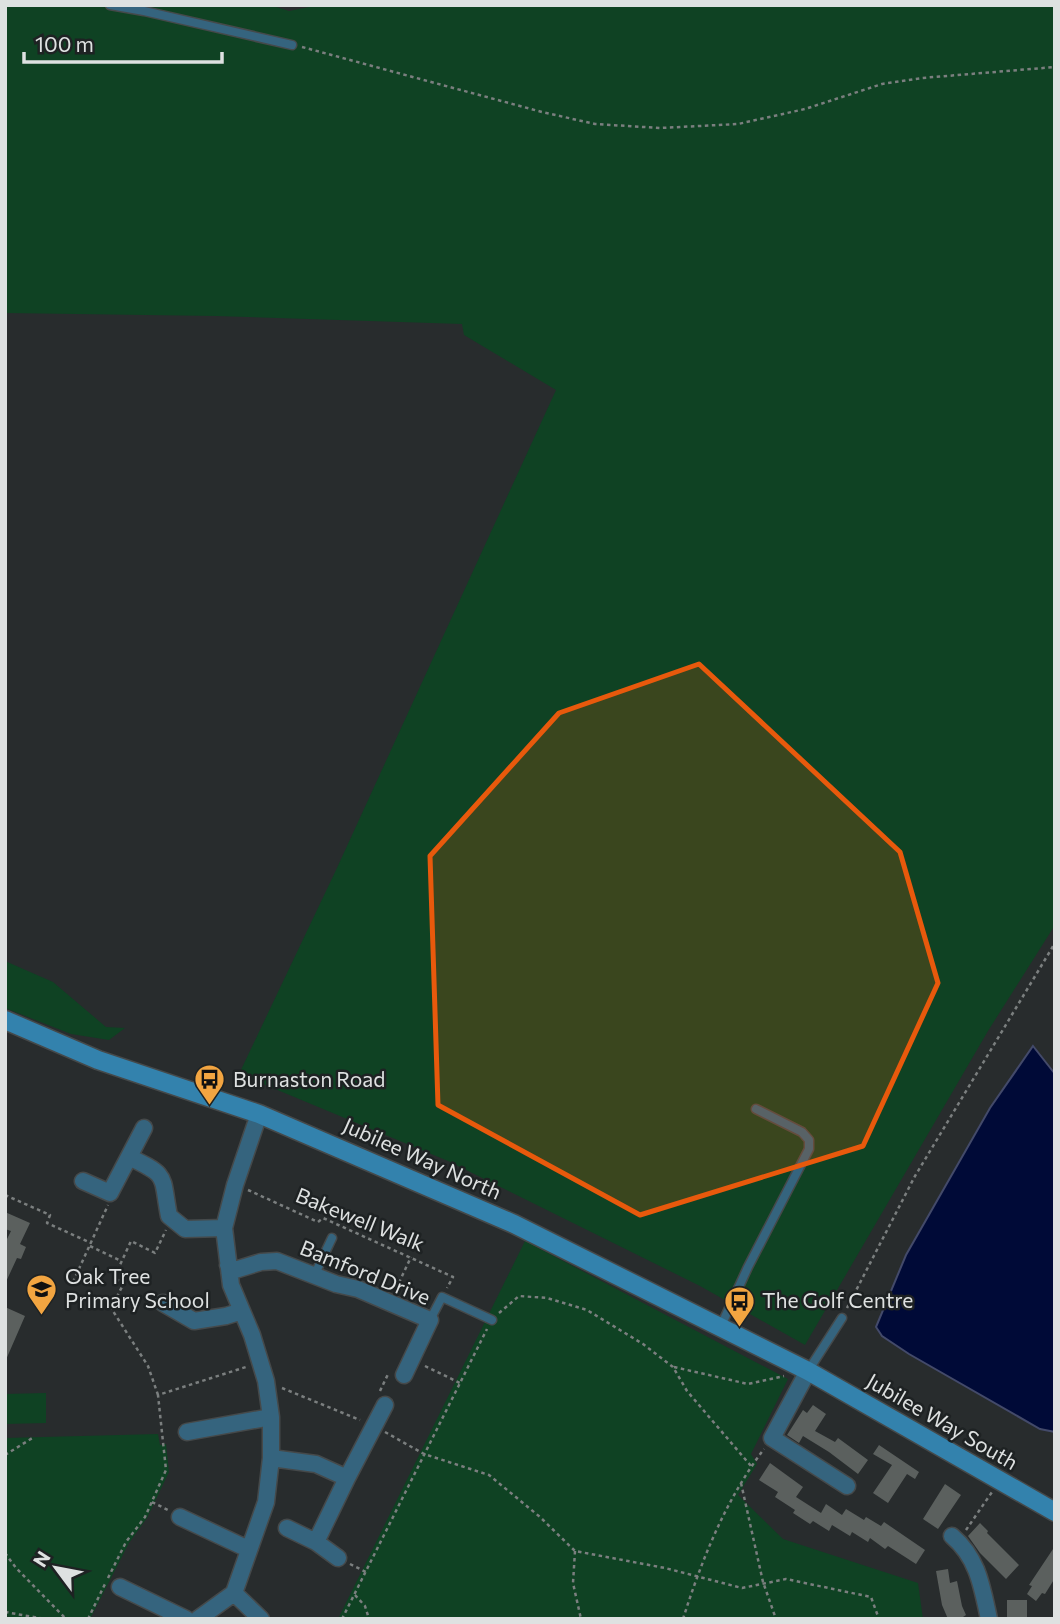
<svg xmlns="http://www.w3.org/2000/svg" width="1060" height="1624" font-family="Commissioner,sans-serif">
<style>
.green{fill:#0f4223}
.water{fill:#000a37;stroke:#434a6a;stroke-width:2}
.building{fill:#5b605e}
.lines{fill:none;stroke-linecap:round;stroke-linejoin:round}
.lane-casing{stroke:#45494a;stroke-width:11}
.street-casing{stroke:#45494a;stroke-width:19}
.secondary-casing{stroke:#45494a;stroke-width:21}
.path{stroke:#7b7f7f;stroke-width:2.5;stroke-dasharray:3.5 3.5;stroke-linecap:butt}
.lane{stroke:#35647e;stroke-width:8}
.street{stroke:#35647e;stroke-width:16}
.secondary{stroke:#3382ad;stroke-width:18}
.marked{fill:#e8590c;fill-opacity:0.2;stroke:#e8590c;stroke-width:5;stroke-linejoin:round}
.labels{text-anchor:middle;stroke-width:5;stroke-linejoin:round;paint-order:stroke}
.poi-label{font-size:21px;fill:#dee1e1;stroke:#1e2223;text-anchor:start}
.street-label{font-size:21px;fill:#dee1e1;stroke:#1e2223}
</style>
<rect width="100%" height="100%" fill="#282c2d"/>
<!-- green -->
<path class="green" d="M 5,5 L 270,5 L 289,11 L 319,5 L 1055,5 L 1055,925 L 988,1031 L 805,1345 L 700,1286 L 448,1161 L 239,1074 L 336,870 L 556,390 L 464,335 L 462,324 L 216,316 L 5,313 Z
M 5,961 L 53,982 L 106,1027 L 125,1028 L 109,1040 L 71,1034 L 5,1008 Z
M 525,1241 L 788,1379 L 751,1454 L 757,1464 L 738,1495 L 783,1539 L 918,1583 L 923,1619 L 338,1619 Z
M 46,1393 L 46,1423 L 5,1424 L 5,1394 Z
M 158,1434 L 160,1445 L 166,1444 L 169,1472 L 147,1518 L 129,1543 L 90,1619 L 20,1619 L 5,1616 L 5,1438 Z"/>
<!-- water -->
<path class="water" d="M 1033,1046 L 1055,1074 L 1055,1432 L 1040,1429 L 909,1354 L 882,1336 L 876,1327 L 906,1255 L 990,1108 Z"/>
<!-- building -->
<path class="building" d="M 5,1212 L 30,1223 L 20,1244 L 26,1247 L 21,1259 L 17,1258 L 5,1284 L 5,1243 L 11,1231 L 5,1229 Z
M 5,1307 L 25,1316 L 5,1362 Z
M 813,1405 L 826,1414 L 815,1431 L 835,1442 L 838,1438 L 868,1460 L 858,1474 L 829,1452 L 803,1436 L 799,1443 L 787,1435 L 803,1410 L 807,1413 Z
M 879,1445 L 919,1472 L 915,1479 L 907,1474 L 888,1503 L 873,1493 L 892,1465 L 873,1454 Z
M 770,1463 L 803,1487 L 796,1497 L 821,1513 L 826,1504 L 842,1515 L 846,1509 L 864,1520 L 866,1517 L 881,1526 L 884,1522 L 925,1550 L 916,1564 L 888,1546 L 885,1549 L 870,1538 L 868,1542 L 852,1532 L 850,1536 L 832,1525 L 829,1531 L 813,1521 L 810,1524 L 793,1513 L 795,1510 L 775,1497 L 778,1492 L 759,1480 Z
M 945,1484 L 961,1495 L 938,1529 L 923,1519 Z
M 980,1523 L 988,1531 L 987,1533 L 1019,1565 L 1006,1579 L 980,1553 L 968,1536 Z
M 1055,1546 L 1055,1578 L 1045,1594 L 1042,1593 L 1036,1601 L 1027,1594 L 1032,1586 L 1029,1585 Z
M 948,1569 L 950,1583 L 957,1581 L 962,1606 L 966,1615 L 960,1619 L 948,1619 L 942,1605 L 936,1571 Z
M 1007,1600 L 1027,1600 L 1027,1619 L 1007,1619 Z"/>
<g class="lines">
<defs>
<path id="lane" d="M 110,5 L 144,11 L 292,45
M 314,1276 L 332,1238
M 430,1320 L 442,1297 L 492,1320
M 720,1328 L 748,1267 L 809,1149 L 809,1140 L 802,1132 L 756,1109
M 808,1371 L 842,1318"/>
<path id="street" d="M 129,1157 C 169,1176 161,1174 169,1216 L 185,1229 L 224,1228
M 83,1181 L 110,1193 L 144,1128
M 228,1265 L 235,1270 L 261,1262 L 277,1261 L 336,1284 L 358,1289 L 430,1320 L 404,1375
M 163,1303 L 194,1321 L 226,1316 L 242,1311
M 808,1371 L 772,1438 L 847,1486
M 187,1432 L 271,1417
M 271,1458 L 316,1464 L 347,1478 L 316,1542
M 347,1478 L 385,1405
M 180,1517 L 248,1549
M 287,1528 L 316,1542 L 338,1558
M 952,1536 C 978,1558 982,1587 989,1619
M 120,1587 L 186,1619
M 234,1593 L 266,1502 L 271,1458 L 271,1417 L 266,1381 L 252,1335 L 231,1285 L 224,1228 L 235,1185 L 259,1114
M 234,1593 L 261,1619
M 198,1619 L 234,1593"/>
<path id="secondary" d="M 5,1020 L 98,1060 L 259,1114 L 514,1224 L 808,1371 L 1055,1512"/>
</defs>
<!-- lane casing -->
<use href="#lane" class="lane-casing"/>
<!-- street casing -->
<use href="#street" class="street-casing"/>
<!-- secondary casing -->
<use href="#secondary" class="secondary-casing"/>
<!-- path -->
<path class="path" d="M 302,47 L 542,112 L 595,124 L 660,128 L 738,124 L 805,109 L 882,84 L 922,78 L 1055,67
M 248,1190 L 318,1222 L 323,1218 L 453,1277 L 447,1288
M 5,1195 L 50,1215 L 47,1223 L 91,1243
M 90,1246 L 121,1261
M 73,1282 L 108,1205
M 396,1289 L 411,1257
M 847,1308 L 915,1176 L 1055,943
M 499,1313 L 519,1296 L 547,1298 L 587,1310 L 643,1344 L 673,1367 L 687,1391 L 751,1466
M 425,1366 L 460,1383
M 674,1367 L 748,1384 L 784,1376
M 282,1388 L 360,1420
M 380,1391 L 389,1372
M 158,1395 L 148,1366 L 111,1308 L 124,1283 L 114,1278 L 131,1241 L 155,1253 L 166,1230
M 385,1432 L 424,1454 L 489,1475 L 540,1517 L 575,1551 L 665,1568 L 742,1588 L 786,1579 L 871,1597 L 879,1619
M 5,1455 L 34,1437
M 741,1483 L 763,1582 L 776,1619
M 152,1502 L 168,1510
M 966,1530 L 992,1492
M 575,1551 L 573,1583 L 581,1619
M 5,1553 L 16,1568 L 66,1619
M 350,1564 L 366,1572
M 108,1578 L 126,1542 L 145,1517 L 166,1470 L 158,1395 L 249,1366
M 355,1595 L 365,1606 L 369,1619
M 5,1612 L 45,1619
M 88,1619 L 105,1584
M 342,1619 L 487,1329
M 683,1619 C 702,1559 726,1499 764,1449"/>
<!-- lane -->
<use href="#lane" class="lane"/>
<!-- street -->
<use href="#street" class="street"/>
<!-- secondary -->
<use href="#secondary" class="secondary"/>
</g>
<!-- marked area -->
<path class="marked" d="M 699,664 L 900,852 L 938,983 L 863,1146 L 640,1215 L 438,1105 L 430,856 L 559,713 Z"/>
<!-- icons -->
<defs>
<symbol id="bus-pin" viewBox="-11 -11 22 30"><path d="M0 17L-7.5 6A9.5 9.5 0 1 1 7.5 6Z" fill="#f2a541" stroke="#1e2223"/><path d="M-5-6H5V4H4V6H2V4H-2V6H-4V4H-5ZM-3.5-4V0h7V-4ZM-3.5 1.2v1.5H-2V1.2ZM2 1.2v1.5H3.5V1.2Z" fill="#111"/></symbol>
<symbol id="school-pin" viewBox="-11 -11 22 30"><path d="M0 17L-7.5 6A9.5 9.5 0 1 1 7.5 6Z" fill="#f2a541" stroke="#1e2223"/><path d="M0-5L7-2L0 1L-7-2ZM-4 1L0 2.5L4 1V4Q0 6-4 4Z" fill="#111"/></symbol>
</defs>
<g fill-rule="evenodd">
<use href="#bus-pin" x="192" y="1062" width="35" height="47"/>
<use href="#school-pin" x="24" y="1272" width="35" height="47"/>
<use href="#bus-pin" x="722" y="1284" width="35" height="47"/>
</g>
<g class="labels">
<!-- poi labels -->
<g class="poi-label">
<text x="233" y="1087">Burnaston Road</text>
<text x="65" y="1284">Oak Tree<tspan x="65" dy="24">Primary School</tspan></text>
<text x="762" y="1308">The Golf Centre</text>
</g>
<!-- street labels -->
<g class="street-label">
<text transform="translate(422 1159) rotate(24)" y="7">Jubilee Way North</text>
<text transform="translate(360 1220) rotate(22)" y="7">Bakewell Walk</text>
<text transform="translate(365 1273) rotate(22)" y="7">Bamford Drive</text>
<text transform="translate(942 1422) rotate(30)" y="7">Jubilee Way South</text>
</g>
</g>
<!-- border -->
<rect width="1060" height="1624" fill="none" stroke="#dee1e1" stroke-width="14"/>
<!-- north arrow -->
<g transform="translate(56 1568) rotate(302)" stroke="#1e2223" stroke-width="5" paint-order="stroke">
<path d="M0-5L12 26L0 18L-12 26Z" fill="#dee1e1"/>
<text y="-10" font-size="19" font-weight="bold" text-anchor="middle" fill="#dee1e1">N</text>
</g>
<!-- scale -->
<path d="M24 52v10h198v-10" fill="none" stroke="#dee1e1" stroke-width="3.5"/>
<text x="35" y="52" font-size="21" fill="#dee1e1" stroke="#1e2223" stroke-width="5" paint-order="stroke">100 m</text>
</svg>
